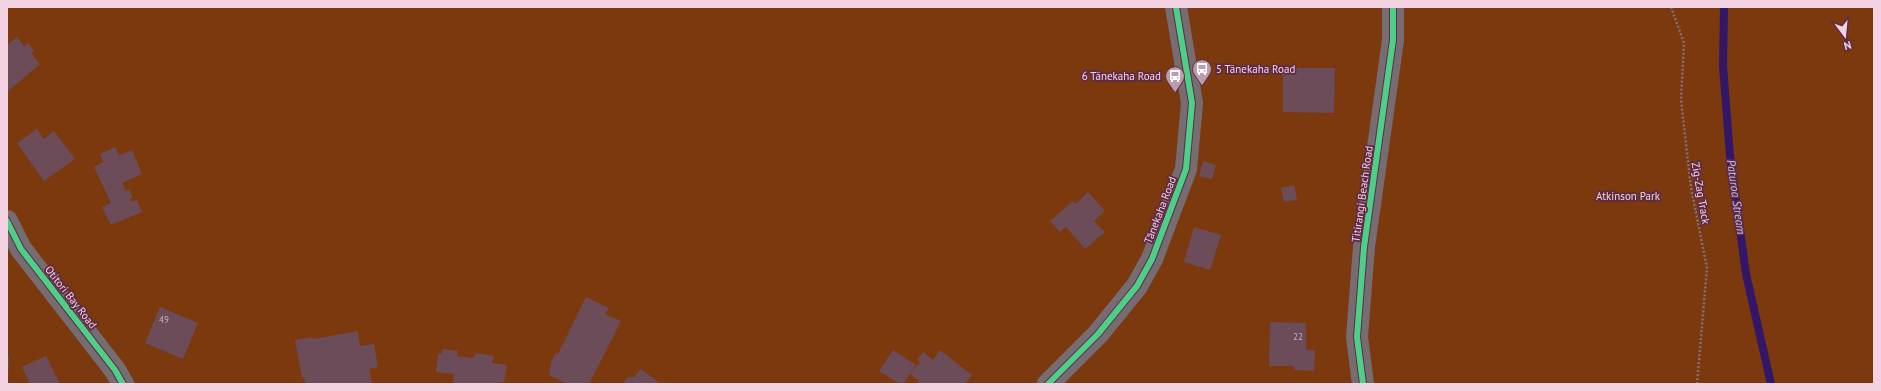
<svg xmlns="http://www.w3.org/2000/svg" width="1881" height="391" font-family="'PT Sans',sans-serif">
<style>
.green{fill:#7b390d}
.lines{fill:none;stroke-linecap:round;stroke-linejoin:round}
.stream{stroke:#321768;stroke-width:8}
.building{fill:#6c4c58}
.path{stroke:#807279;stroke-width:2.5;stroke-dasharray:2 2;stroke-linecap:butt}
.minor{stroke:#776c71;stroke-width:22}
.cycleway-casing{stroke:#5e2b46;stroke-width:8}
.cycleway{stroke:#4dcf88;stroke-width:6}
.labels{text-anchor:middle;stroke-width:3.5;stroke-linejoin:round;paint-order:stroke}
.number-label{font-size:9px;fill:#d1b0bf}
.poi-label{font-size:11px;fill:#f3d2e1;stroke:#5e2b46;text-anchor:start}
.street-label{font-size:11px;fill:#f3d2e1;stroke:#5e2b46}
.park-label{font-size:11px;fill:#f1d7ca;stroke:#5e2b46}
.water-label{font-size:12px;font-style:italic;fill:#c1bded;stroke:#5e2b46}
</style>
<rect width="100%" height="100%" fill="#523745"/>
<!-- green -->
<path class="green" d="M 7,7 L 1874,7 L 1874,384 L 7,384 Z"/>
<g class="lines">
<!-- stream -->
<path class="stream" d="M 1724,7 L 1723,66 L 1730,156 L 1746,274 L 1771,384"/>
</g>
<!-- building -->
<path class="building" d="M 17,37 L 24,46 L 28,43 L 34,51 L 31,53 L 40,64 L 7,92 L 7,45 Z
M 1283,68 L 1335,68 L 1334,113 L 1283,112 Z
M 37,129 L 44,139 L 54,131 L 75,159 L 44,181 L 17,143 Z
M 115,147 L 119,155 L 132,150 L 142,174 L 122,183 L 126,191 L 129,189 L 133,198 L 130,199 L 131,202 L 137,200 L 142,212 L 111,225 L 102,207 L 111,203 L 94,167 L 103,162 L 100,154 Z
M 1203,161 L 1216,165 L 1212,179 L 1199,176 Z
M 1294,185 L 1297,200 L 1284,202 L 1281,188 Z
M 1088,192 L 1105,211 L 1094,221 L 1105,232 L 1085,249 L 1066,227 L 1060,232 L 1050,221 L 1073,201 L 1075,204 Z
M 1194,227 L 1221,235 L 1210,270 L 1184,262 Z
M 586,297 L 609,308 L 605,314 L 621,321 L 589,384 L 567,384 L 549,375 L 551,362 L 556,353 L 558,354 Z
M 160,307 L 198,323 L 183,359 L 145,343 Z
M 1270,322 L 1306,323 L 1306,350 L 1315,350 L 1314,371 L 1294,370 L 1293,366 L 1269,366 Z
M 358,331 L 360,346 L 374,344 L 378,367 L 369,369 L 372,384 L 306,384 L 304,378 L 302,378 L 295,340 L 312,337 L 313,339 Z
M 442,349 L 458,351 L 457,356 L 472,358 L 476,353 L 494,356 L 492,363 L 507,365 L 504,382 L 500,382 L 500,384 L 453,384 L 454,374 L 436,372 L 438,354 L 442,354 Z
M 893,350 L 916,365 L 903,384 L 900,384 L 879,371 Z
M 940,350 L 972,375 L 965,384 L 917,384 L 919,381 L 910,374 L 920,362 L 917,360 L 923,352 L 933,360 Z
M 7,355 L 9,356 L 8,377 L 7,377 Z
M 46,356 L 60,384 L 30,384 L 22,367 Z
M 641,369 L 661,384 L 622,384 L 628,377 L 634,377 Z"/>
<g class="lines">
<!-- path -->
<path class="path" d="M 1671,7 L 1684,43 L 1681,100 L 1691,188 L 1707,268 L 1697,384"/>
<!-- minor -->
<path class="minor" d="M 7,221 L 21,249 L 115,370 L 123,384
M 1048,384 L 1098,334 L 1137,286 L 1152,259 L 1186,169 L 1192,103 L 1176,7
M 1363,384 L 1357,337 L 1364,247 L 1393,40 L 1393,7"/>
<defs>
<path id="cycleway" d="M 7,221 L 21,249 L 115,370 L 123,384
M 1048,384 L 1098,334 L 1137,286 L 1152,259 L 1186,169 L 1192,103 L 1176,7
M 1363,384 L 1357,337 L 1364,247 L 1393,40 L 1393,7"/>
</defs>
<!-- cycleway casing -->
<use href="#cycleway" class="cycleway-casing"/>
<!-- cycleway -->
<use href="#cycleway" class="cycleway"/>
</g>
<!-- icons -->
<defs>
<symbol id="bus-pin" viewBox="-11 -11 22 30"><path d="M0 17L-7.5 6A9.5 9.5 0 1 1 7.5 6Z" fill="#bb9caa" stroke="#5e2b46"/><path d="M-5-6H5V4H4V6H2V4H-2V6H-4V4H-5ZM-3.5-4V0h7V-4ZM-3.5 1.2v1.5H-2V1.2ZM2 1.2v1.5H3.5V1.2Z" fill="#fff"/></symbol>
</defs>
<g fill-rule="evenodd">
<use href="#bus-pin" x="1191" y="58" width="22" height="30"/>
<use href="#bus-pin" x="1164" y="65" width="22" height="30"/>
</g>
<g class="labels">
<!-- number labels -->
<g class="number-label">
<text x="164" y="323">49</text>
<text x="1298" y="340">22</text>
</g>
<!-- poi labels -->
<g class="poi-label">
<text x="1216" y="73">5 Tānekaha Road</text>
<text x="1161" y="80" text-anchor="end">6 Tānekaha Road</text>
</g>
<!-- street labels -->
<g class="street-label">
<text transform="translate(1701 193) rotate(80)" y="4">Zig-Zag Track</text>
<text transform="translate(1362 194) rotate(-82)" y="4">Titirangi Beach Road</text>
<text transform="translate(1160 210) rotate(-69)" y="4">Tānekaha Road</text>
<text transform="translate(71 297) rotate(52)" y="4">Otitori Bay Road</text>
</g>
<!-- park labels -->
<g class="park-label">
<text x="1628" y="200">Atkinson Park</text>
</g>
<!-- water labels -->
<g class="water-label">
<text transform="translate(1736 197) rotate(82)" y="4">Paturoa Stream</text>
</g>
</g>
<!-- border -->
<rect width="1881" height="391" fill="none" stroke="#f3d2e1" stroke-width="16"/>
<!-- north arrow -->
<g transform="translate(1845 36) rotate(164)" stroke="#5e2b46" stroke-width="3" paint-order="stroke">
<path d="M0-3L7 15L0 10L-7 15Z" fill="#f3d2e1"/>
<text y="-6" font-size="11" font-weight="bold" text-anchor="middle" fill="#f3d2e1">N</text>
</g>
</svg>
